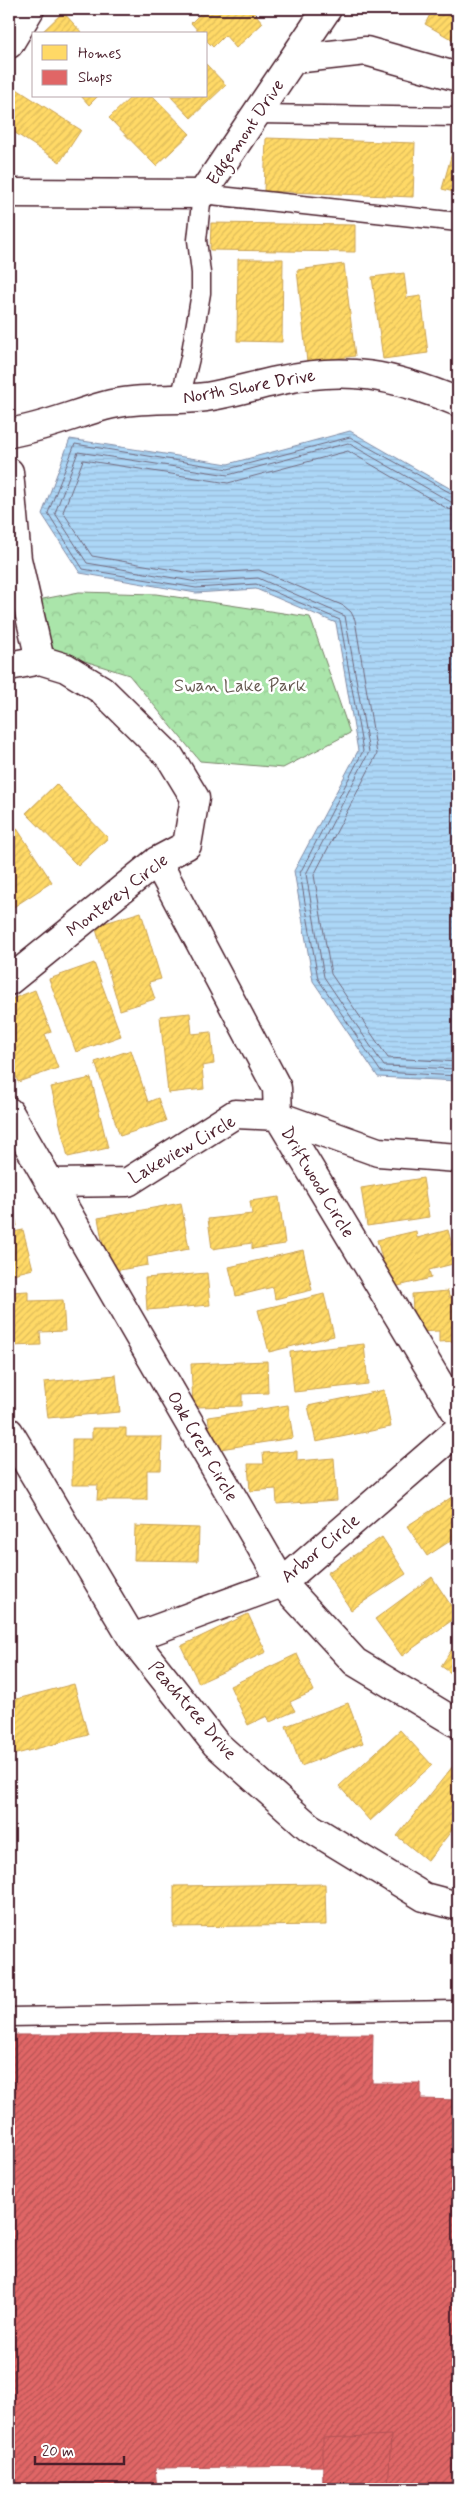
<svg xmlns="http://www.w3.org/2000/svg" width="467" height="2498" font-family="Mynerve,sans-serif">
<style>
.park{fill:url(#park-crowns);stroke:#7a826a}
.water{fill:url(#water-rules);stroke:#858da5}
.homes{fill:url(#homes-hatch);stroke:#c9a154}
.shops{fill:url(#shops-hatch);stroke:#b35154}
.lines{fill:none;stroke-linecap:round;stroke-linejoin:round}
.shore{stroke:#71697d;stroke-width:1}
.service-casing{stroke:#4a1f2b;stroke-width:21}
.minor-casing{stroke:#4a1f2b;stroke-width:31}
.service{stroke:#fff;stroke-width:18}
.minor{stroke:#fff;stroke-width:28}
.labels{text-anchor:middle;stroke-width:5;stroke-linejoin:round;paint-order:stroke}
.street-label{font-size:18px;fill:#4a1f2b;stroke:#fff}
.park-label{font-size:18px;fill:#675a51;stroke:#fff}
</style>
<defs>
<pattern id="park-crowns" width="20" height="18" patternUnits="userSpaceOnUse" patternTransform="scale(1.25)"><rect width="20" height="18" fill="#aae5aa"/><path d="M2 6a3 3 0 1 1 6 0M12 15a3 3 0 1 1 6 0" fill="none" stroke="#94c492"/></pattern>
<pattern id="water-rules" width="6" height="5" patternUnits="userSpaceOnUse" patternTransform="scale(1.25)"><rect width="6" height="5" fill="#acd7f7"/><path d="M0 2.5h6" fill="none" stroke="#96b8d4"/></pattern>
<pattern id="homes-hatch" width="6" height="6" patternUnits="userSpaceOnUse" patternTransform="scale(1.25)"><rect width="6" height="6" fill="#ffd966"/><path d="M-1 1l2-2M0 6l6-6M5 7l2-2" fill="none" stroke="#dcba59"/></pattern>
<pattern id="shops-hatch" width="6" height="6" patternUnits="userSpaceOnUse" patternTransform="scale(1.25)"><rect width="6" height="6" fill="#e06666"/><path d="M-1 1l2-2M0 6l6-6M5 7l2-2" fill="none" stroke="#b85354"/></pattern>
</defs>
<rect width="100%" height="100%" fill="#fff"/>
<filter id="ink" filterUnits="userSpaceOnUse"><feTurbulence type="fractalNoise" baseFrequency=".02" numOctaves="2"/><feDisplacementMap in="SourceGraphic" scale="10" xChannelSelector="R" yChannelSelector="G"/><feConvolveMatrix kernelMatrix="1 2 1 2 8 2 1 2 1" color-interpolation-filters="sRGB"/></filter>
<g filter="url(#ink)">
<!-- park -->
<path class="park" d="M 79,592 L 156,594 L 310,617 L 350,733 L 283,768 L 200,761 L 129,675 L 53,651 L 38,600 Z"/>
<!-- water -->
<path class="water" d="M 350,431 L 458,493 L 458,1081 L 378,1077 L 313,981 L 294,871 L 358,751 L 336,623 L 256,589 L 196,593 L 80,573 L 42,514 L 70,439 L 228,464 Z"/>
<!-- homes -->
<path class="homes" d="M 196,9 L 251,9 L 263,23 L 236,48 L 225,35 L 213,47 L 206,40 L 206,34 L 201,34 L 191,23 L 200,14 Z
M 433,9 L 458,9 L 458,43 L 425,24 Z
M 63,12 L 83,34 L 40,34 Z
M 206,64 L 226,85 L 191,118 L 170,96 L 206,96 Z
M 12,86 L 81,130 L 60,162 L 9,129 L 9,91 Z
M 81,96 L 98,96 L 89,105 Z
M 132,96 L 153,96 L 190,134 L 156,166 L 109,118 Z
M 457,135 L 458,136 L 458,193 L 442,189 Z
M 266,138 L 415,143 L 413,197 L 264,191 Z
M 211,223 L 355,225 L 355,252 L 210,250 Z
M 238,259 L 283,259 L 282,342 L 237,341 Z
M 344,264 L 355,356 L 307,362 L 297,270 Z
M 404,273 L 407,298 L 421,296 L 428,353 L 383,359 L 372,277 Z
M 56,784 L 108,838 L 78,866 L 26,813 Z
M 16,827 L 52,882 L 12,908 L 9,902 L 9,832 Z
M 141,912 L 161,979 L 149,982 L 155,999 L 120,1010 L 95,926 Z
M 94,963 L 121,1036 L 76,1052 L 49,979 Z
M 35,990 L 51,1032 L 45,1034 L 58,1068 L 18,1082 L 9,1058 L 9,1000 Z
M 190,1013 L 192,1034 L 211,1032 L 214,1064 L 202,1066 L 204,1089 L 168,1093 L 160,1016 Z
M 131,1050 L 148,1102 L 158,1098 L 166,1121 L 120,1136 L 95,1062 Z
M 91,1078 L 108,1148 L 68,1157 L 51,1087 Z
M 423,1178 L 429,1217 L 367,1226 L 361,1188 Z
M 9,1186 L 17,1226 L 9,1227 Z
M 279,1197 L 285,1244 L 252,1249 L 252,1243 L 212,1249 L 208,1219 L 252,1214 L 250,1201 Z
M 181,1203 L 189,1249 L 147,1257 L 148,1265 L 108,1272 L 98,1218 Z
M 23,1230 L 33,1269 L 9,1275 L 9,1233 Z
M 448,1230 L 457,1263 L 429,1270 L 431,1278 L 390,1288 L 377,1240 L 416,1231 L 417,1238 Z
M 303,1250 L 312,1290 L 275,1299 L 273,1287 L 236,1296 L 229,1267 Z
M 207,1273 L 210,1305 L 147,1310 L 145,1278 Z
M 28,1291 L 28,1301 L 63,1300 L 65,1331 L 40,1332 L 41,1345 L 9,1346 L 9,1292 Z
M 448,1291 L 449,1297 L 458,1296 L 458,1341 L 439,1342 L 439,1331 L 414,1332 L 412,1294 Z
M 324,1294 L 334,1336 L 269,1352 L 258,1310 Z
M 364,1344 L 368,1384 L 294,1392 L 290,1352 Z
M 267,1361 L 268,1393 L 242,1394 L 242,1406 L 193,1407 L 191,1364 Z
M 116,1375 L 120,1412 L 48,1418 L 44,1382 Z
M 384,1390 L 391,1427 L 316,1442 L 308,1406 Z
M 288,1405 L 293,1438 L 213,1450 L 208,1417 Z
M 92,1428 L 126,1428 L 126,1437 L 162,1437 L 161,1470 L 147,1470 L 147,1500 L 97,1500 L 98,1485 L 72,1485 L 72,1439 L 92,1439 Z
M 297,1451 L 297,1461 L 334,1458 L 337,1500 L 277,1504 L 276,1489 L 250,1491 L 248,1464 L 264,1464 L 263,1453 Z
M 458,1493 L 458,1536 L 427,1556 L 407,1526 Z
M 135,1526 L 199,1528 L 198,1561 L 134,1560 Z
M 382,1537 L 406,1574 L 351,1610 L 327,1573 Z
M 432,1577 L 458,1616 L 402,1656 L 375,1619 Z
M 248,1614 L 266,1652 L 199,1683 L 181,1646 Z
M 458,1640 L 458,1678 L 441,1666 Z
M 297,1654 L 314,1691 L 290,1702 L 295,1711 L 270,1722 L 267,1716 L 248,1725 L 230,1686 Z
M 74,1684 L 88,1735 L 9,1756 L 9,1701 Z
M 348,1703 L 363,1743 L 301,1766 L 286,1726 Z
M 400,1730 L 432,1765 L 370,1821 L 339,1786 Z
M 457,1761 L 458,1835 L 452,1830 L 428,1861 L 397,1836 Z
M 325,1884 L 326,1925 L 174,1927 L 174,1886 Z
M 9,1886 L 13,1886 L 14,1920 L 9,1920 Z"/>
<!-- shops -->
<path class="shops" d="M 373,2034 L 372,2083 L 421,2083 L 421,2099 L 458,2100 L 458,2489 L 323,2489 L 323,2466 L 155,2468 L 157,2489 L 9,2489 L 9,2035 Z
M 391,2435 L 388,2489 L 323,2489 L 323,2438 Z"/>
<g class="lines">
<!-- shore -->
<path class="shore" d="M 458,497 L 350,437 L 228,469 L 75,444 L 48,513 L 83,569 L 196,588 L 256,584 L 340,620 L 363,751 L 300,873 L 318,979 L 381,1072 L 458,1076
M 458,503 L 451,502 L 348,443 L 228,475 L 78,452 L 55,513 L 87,563 L 197,582 L 258,578 L 345,616 L 369,752 L 306,874 L 324,977 L 384,1066 L 458,1069
M 458,511 L 448,509 L 348,451 L 228,483 L 83,460 L 63,512 L 92,556 L 197,574 L 259,570 L 344,606 L 351,612 L 355,620 L 377,754 L 314,875 L 331,974 L 388,1058 L 458,1062"/>
<defs>
<path id="service" d="M 257,114 L 458,117
M 180,399 L 190,358 L 201,293 L 201,273 L 197,240 L 202,194 L 458,222
M 9,2017 L 458,2010"/>
<path id="minor" d="M 9,44 L 30,9
M 294,59 L 366,51 L 458,77
M 9,193 L 202,194 L 327,9
M 9,433 C 42,428 72,415 104,406 C 136,397 173,401 206,397 C 231,393 253,386 277,381 C 347,365 393,375 458,402
M 9,472 L 17,559 L 40,660
M 9,666 L 40,660 L 66,668 L 102,690 L 170,757 L 195,798 L 187,845 L 157,861 L 9,981
M 157,861 L 277,1088 L 278,1116 L 458,1415
M 9,1112 L 282,1583 L 355,1662 L 453,1721 L 458,1723
M 50,1183 L 128,1182 L 235,1114 L 278,1116 L 378,1152 L 458,1158
M 9,1432 L 132,1638 L 216,1744 L 309,1827 L 424,1897 L 458,1906
M 132,1638 L 282,1583 L 458,1430"/>
</defs>
<!-- service casing -->
<use href="#service" class="service-casing"/>
<!-- minor casing -->
<use href="#minor" class="minor-casing"/>
<!-- service -->
<use href="#service" class="service"/>
<!-- minor -->
<use href="#minor" class="minor"/>
</g>
</g>
<g class="labels">
<!-- street labels -->
<g class="street-label">
<text transform="translate(245 132) rotate(-56)" y="6">Edgemont Drive</text>
<text transform="translate(249 386) rotate(-10)" y="6">North Shore Drive</text>
<text transform="translate(117 895) rotate(-38)" y="6">Monterey Circle</text>
<text transform="translate(182 1149) rotate(-30)" y="6">Lakeview Circle</text>
<text transform="translate(318 1182) rotate(59)" y="6">Driftwood Circle</text>
<text transform="translate(203 1446) rotate(60)" y="6">Oak Crest Circle</text>
<text transform="translate(320 1548) rotate(-40)" y="6">Arbor Circle</text>
<text transform="translate(193 1710) rotate(49)" y="6">Peachtree Drive</text>
</g>
<!-- park labels -->
<g class="park-label">
<text x="240" y="691">Swan Lake Park</text>
</g>
</g>
<!-- margin -->
<rect width="467" height="2498" fill="none" stroke="#fff" stroke-width="30"/>
<rect x="15" y="15" width="437" height="2468" fill="none" stroke="#4a1f2b" stroke-width="2" filter="url(#ink)"/>
<!-- legend -->
<rect x="32" y="32" width="175" height="65" fill="#ffffff" stroke="#b7a5aa"/>
<rect x="42" y="45" width="25" height="15" fill="#ffd966" stroke="#b7a5aa"/>
<text x="78" y="58" font-size="15" fill="#4a1f2b">Homes</text>
<rect x="42" y="70" width="25" height="15" fill="#e06666" stroke="#b7a5aa"/>
<text x="78" y="82" font-size="15" fill="#4a1f2b">Shops</text>
<!-- scale -->
<path d="M35 2456v8h89v-8" fill="none" stroke="#4a1f2b" stroke-width="2.5"/>
<text x="42" y="2456" font-size="15" fill="#4a1f2b" stroke="#ffffff" stroke-width="4" paint-order="stroke">20 m</text>
</svg>
